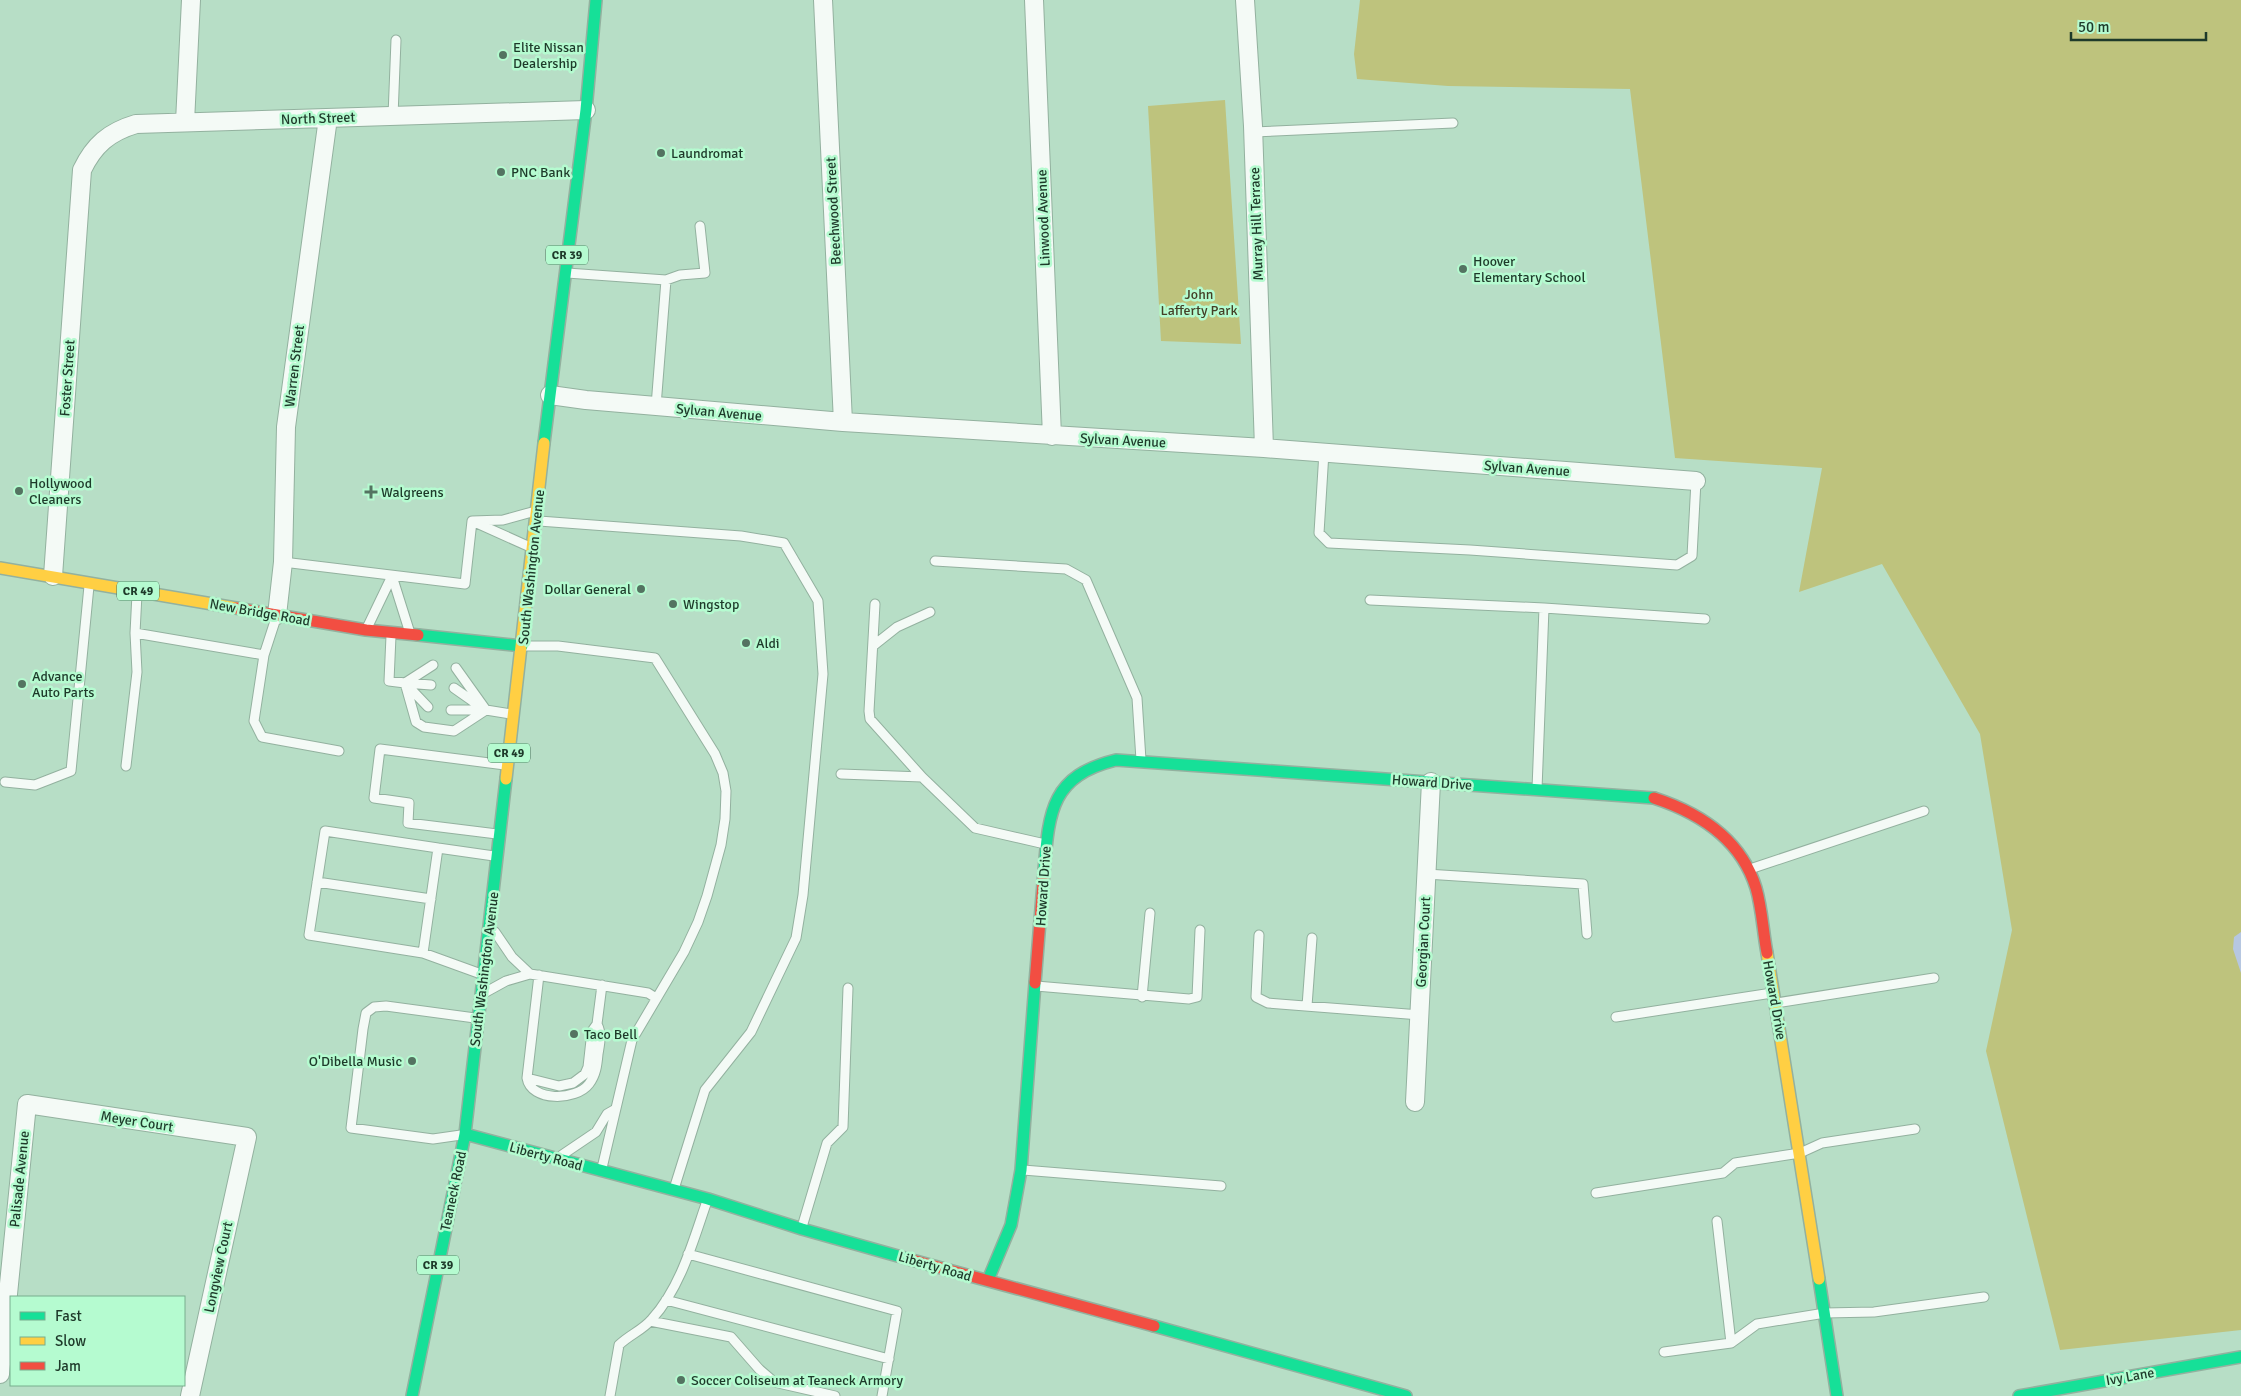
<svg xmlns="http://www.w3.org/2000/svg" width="2241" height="1396" font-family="Signika,sans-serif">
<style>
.green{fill:#bec37d}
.water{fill:#b6c7e1}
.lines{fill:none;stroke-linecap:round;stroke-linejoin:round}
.lane-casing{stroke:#93b19f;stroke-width:11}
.street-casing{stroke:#93b19f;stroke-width:20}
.fast-casing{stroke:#93b19f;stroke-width:14}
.slow-casing{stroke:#93b19f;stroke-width:14}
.jam-casing{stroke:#93b19f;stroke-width:14}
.lane{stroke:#f4faf6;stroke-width:9}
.street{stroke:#f4faf6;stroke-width:18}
.fast{stroke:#16e098;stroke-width:11}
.slow{stroke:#ffcf43;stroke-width:11}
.jam{stroke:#f24e42;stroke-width:11}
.poi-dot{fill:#547361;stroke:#b5fbd0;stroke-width:2}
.labels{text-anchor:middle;stroke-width:5;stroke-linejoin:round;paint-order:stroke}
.shield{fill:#b5fbd0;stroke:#4b745c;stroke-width:1}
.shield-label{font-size:12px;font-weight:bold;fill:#1e3a2a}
.poi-label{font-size:14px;fill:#1e3a2a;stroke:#b5fbd0;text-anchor:start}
.street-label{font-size:14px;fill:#1e3a2a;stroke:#b5fbd0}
.park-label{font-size:14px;fill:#443f26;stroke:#b5fbd0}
</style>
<rect width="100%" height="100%" fill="#b7dec6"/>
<!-- green -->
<path class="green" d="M 1360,0 L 2241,0 L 2241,1330 L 2060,1350 L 1986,1051 L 2012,930 L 1980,734 L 1882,564 L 1799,592 L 1822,468 L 1675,458 L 1630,89 L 1448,86 L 1357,79 L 1354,54 Z
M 1225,100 L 1241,344 L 1161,341 L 1148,106 Z"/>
<!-- water -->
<path class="water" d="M 2241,932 L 2241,973 L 2233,949 L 2234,937 Z"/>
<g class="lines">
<defs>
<path id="lane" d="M 393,116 L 396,40
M 1253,132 L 1453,123
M 567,273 L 666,280 L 656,406
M 666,280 L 680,275 L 705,273 L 700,226
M 1324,452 L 1319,533 L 1329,543 L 1470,550 L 1677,565 L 1692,556 L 1696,481
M 539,521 L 741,536 L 784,543 L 818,601 L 823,674 L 803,895 L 796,938 L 751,1032 L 705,1090 L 674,1189
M 530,547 L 472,521 L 503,520 L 532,512
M 935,561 L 1066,569 L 1086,580 L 1137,698 L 1141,760
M 283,562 L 465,584 L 472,521
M 392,576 L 409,630
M 137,594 L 135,633 L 264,655
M 1370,600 L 1544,608
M 875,604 L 869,711 L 870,719 L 922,777
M 276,618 L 264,655 L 254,721 L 262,737 L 339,751
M 367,628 L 392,576
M 391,636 L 389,681 L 405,683 L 433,665
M 525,646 L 558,646 L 655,658 L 715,754 L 723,773 L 726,791 L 725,819 L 721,845 L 707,896 L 698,922 L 684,952 L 632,1040 L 602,1168
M 873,646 L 897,627 L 930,612
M 456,668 L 486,710
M 405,683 L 416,722 L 424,727 L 454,731 L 486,710
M 405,683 L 431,685
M 407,685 L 428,707
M 454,688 L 481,707
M 451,710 L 486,710 L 511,714
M 126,766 L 137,672 L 135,633
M 841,774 L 922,777 L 975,828 L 1045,844
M 5,782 L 35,785 L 71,771 L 89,586
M 1537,789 L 1544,608 L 1705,619
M 497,834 L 408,823 L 409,803 L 374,798 L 380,749 L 505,765
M 438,848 L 325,831 L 309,935 L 423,953 L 481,974
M 1750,869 L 1924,811
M 1426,874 L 1583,884 L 1587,934
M 317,882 L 431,899
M 495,932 L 512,957 L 530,974
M 1259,935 L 1256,997 L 1268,1003 L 1420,1015
M 423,953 L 438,848 L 494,856
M 539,975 L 527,1078 C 531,1102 576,1101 589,1084 C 596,1075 597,1065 598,1054 C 600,1042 602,1034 597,1024
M 1036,986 L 1189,999 L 1197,997 L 1200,930
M 486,992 L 506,981 L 530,974 L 648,993 L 656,998
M 1142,997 L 1150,913
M 1776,1003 L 1934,978
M 1307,1006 L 1312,938
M 1616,1017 L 1772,993
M 527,1078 L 559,1086 L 573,1083 L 585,1074 L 588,1067 L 592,1031 L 597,1024 L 602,985
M 461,1135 L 433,1139 L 351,1128 L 363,1029 L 366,1013 L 374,1007 L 386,1006 L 475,1018
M 562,1155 L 596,1132 L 607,1114 L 614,1110
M 1023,1170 L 1221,1186
M 1596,1193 L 1723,1173 L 1735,1163 L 1800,1153 L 1822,1143 L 1915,1129
M 1717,1221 L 1731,1343
M 802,1227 L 827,1143 L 843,1127 L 848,988
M 688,1254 L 897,1311 L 882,1396
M 666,1300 L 889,1359
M 650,1321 L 731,1337 L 759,1369 L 774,1382 L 835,1396
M 1664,1352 L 1731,1343 L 1757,1324 L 1825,1313 L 1874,1312 L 1984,1297
M 610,1396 L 619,1345 C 629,1335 643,1330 652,1319 C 681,1287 693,1241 707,1201"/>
<path id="street" d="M 823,0 L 843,422
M 1034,0 L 1052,436
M 1245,0 L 1253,126 L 1264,448
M 185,122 L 191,0
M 550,395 L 586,400 L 843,422 L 1264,448 L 1696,481
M 53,576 L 82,170 C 94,145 109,132 136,124 L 586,110
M 277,615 L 283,562 L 286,427 L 328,118
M 1415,1102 L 1431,782
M 0,1374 L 27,1104 L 247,1137 L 190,1396"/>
<path id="fast" d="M 544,443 L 586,110 L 596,0
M 418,635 L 522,646
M 1044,871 C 1049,811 1051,776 1116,760 L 1654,798
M 465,1134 L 708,1199 L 802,1229 L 912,1260
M 1819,1279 L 1837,1396
M 988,1280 L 1011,1225 L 1021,1170 L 1035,983
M 1154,1326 L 1406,1396
M 412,1396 L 465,1134 L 506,779
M 2019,1396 L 2241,1357"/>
<path id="slow" d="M 0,568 L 236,608
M 506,779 L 544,443
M 1767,953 L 1819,1279"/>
<path id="jam" d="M 236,608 L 366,630 L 418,635
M 1654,798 C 1700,813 1741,839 1756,888 C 1762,908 1763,932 1767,953
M 1035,983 L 1044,871
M 912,1260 L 1154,1326"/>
</defs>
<!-- lane casing -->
<use href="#lane" class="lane-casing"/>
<!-- street casing -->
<use href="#street" class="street-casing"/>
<!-- fast casing -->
<use href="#fast" class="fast-casing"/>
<!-- slow casing -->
<use href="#slow" class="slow-casing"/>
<!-- jam casing -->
<use href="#jam" class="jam-casing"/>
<!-- lane -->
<use href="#lane" class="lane"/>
<!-- street -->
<use href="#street" class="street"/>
<!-- fast -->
<use href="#fast" class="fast"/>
<!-- slow -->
<use href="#slow" class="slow"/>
<!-- jam -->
<use href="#jam" class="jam"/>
</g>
<!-- markers -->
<g class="poi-dot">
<circle cx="503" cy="55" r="5"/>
<circle cx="661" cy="153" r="5"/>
<circle cx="501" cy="172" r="5"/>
<circle cx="1463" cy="269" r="5"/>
<circle cx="19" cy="491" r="5"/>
<path d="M368.5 484.5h5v5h5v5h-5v5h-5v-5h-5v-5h5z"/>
<circle cx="641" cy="589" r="5"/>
<circle cx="673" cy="604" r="5"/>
<circle cx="746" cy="643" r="5"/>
<circle cx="22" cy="684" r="5"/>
<circle cx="574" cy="1034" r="5"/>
<circle cx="412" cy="1061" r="5"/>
<circle cx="681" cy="1380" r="5"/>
</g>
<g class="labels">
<!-- shield labels -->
<g class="shield">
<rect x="546" y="245.5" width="42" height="19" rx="4"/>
<rect x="117" y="581.5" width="42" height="19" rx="4"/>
<rect x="488" y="743.5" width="42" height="19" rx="4"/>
<rect x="417" y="1255.5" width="42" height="19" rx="4"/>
</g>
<g class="shield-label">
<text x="567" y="259">CR 39</text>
<text x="138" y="595">CR 49</text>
<text x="509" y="757">CR 49</text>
<text x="438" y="1269">CR 39</text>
</g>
<!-- poi labels -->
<g class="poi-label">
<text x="513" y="52">Elite Nissan<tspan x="513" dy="16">Dealership</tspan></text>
<text x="671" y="158">Laundromat</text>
<text x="511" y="177">PNC Bank</text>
<text x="1473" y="266">Hoover<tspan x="1473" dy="16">Elementary School</tspan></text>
<text x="29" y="488">Hollywood<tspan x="29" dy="16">Cleaners</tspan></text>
<text x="381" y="497">Walgreens</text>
<text x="631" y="594" text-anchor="end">Dollar General</text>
<text x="683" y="609">Wingstop</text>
<text x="756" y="648">Aldi</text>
<text x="32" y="681">Advance<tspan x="32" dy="16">Auto Parts</tspan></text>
<text x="584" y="1039">Taco Bell</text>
<text x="402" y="1066" text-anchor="end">O'Dibella Music</text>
<text x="691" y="1385">Soccer Coliseum at Teaneck Armory</text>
</g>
<!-- street labels -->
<g class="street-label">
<text transform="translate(318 118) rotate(-2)" y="5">North Street</text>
<text transform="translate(833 211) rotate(-93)" y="5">Beechwood Street</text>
<text transform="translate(1043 218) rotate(-92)" y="5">Linwood Avenue</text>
<text transform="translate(1256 224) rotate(-92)" y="5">Murray Hill Terrace</text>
<text transform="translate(294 366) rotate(-83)" y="5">Warren Street</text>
<text transform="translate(67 378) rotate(-86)" y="5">Foster Street</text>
<text transform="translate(719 412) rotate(5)" y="5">Sylvan Avenue</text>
<text transform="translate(1123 440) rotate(3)" y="5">Sylvan Avenue</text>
<text transform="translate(1527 468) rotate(4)" y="5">Sylvan Avenue</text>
<text transform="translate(531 567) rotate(-84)" y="5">South Washington Avenue</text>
<text transform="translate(260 612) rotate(10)" y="5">New Bridge Road</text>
<text transform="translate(1432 782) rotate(4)" y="5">Howard Drive</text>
<text transform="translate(1043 886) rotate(-86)" y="5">Howard Drive</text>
<text transform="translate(1423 942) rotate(-87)" y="5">Georgian Court</text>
<text transform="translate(484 969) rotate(-83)" y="5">South Washington Avenue</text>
<text transform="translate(1775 1000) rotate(80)" y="5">Howard Drive</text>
<text transform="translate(137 1121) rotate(9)" y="5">Meyer Court</text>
<text transform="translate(546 1156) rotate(15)" y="5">Liberty Road</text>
<text transform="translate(19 1179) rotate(-84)" y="5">Palisade Avenue</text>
<text transform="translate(453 1191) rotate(-78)" y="5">Teaneck Road</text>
<text transform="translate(935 1266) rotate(16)" y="5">Liberty Road</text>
<text transform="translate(218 1267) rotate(-78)" y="5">Longview Court</text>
<text transform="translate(2130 1376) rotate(-10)" y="5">Ivy Lane</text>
</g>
<!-- park labels -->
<g class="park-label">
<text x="1199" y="299">John<tspan x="1199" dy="16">Lafferty Park</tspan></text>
</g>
</g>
<!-- legend -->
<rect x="10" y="1296" width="175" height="90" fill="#b5fbd0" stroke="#79ae8e"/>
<rect x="20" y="1312" width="25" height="8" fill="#16e098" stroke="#79ae8e"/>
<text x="55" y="1321" font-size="15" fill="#1e3a2a">Fast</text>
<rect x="20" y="1337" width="25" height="8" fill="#ffcf43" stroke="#79ae8e"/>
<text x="55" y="1346" font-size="15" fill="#1e3a2a">Slow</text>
<rect x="20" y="1362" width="25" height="8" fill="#f24e42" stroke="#79ae8e"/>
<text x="55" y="1371" font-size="15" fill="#1e3a2a">Jam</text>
<!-- scale -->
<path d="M2071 32v8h135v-8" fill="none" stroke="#1e3a2a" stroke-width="2.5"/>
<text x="2078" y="32" font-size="15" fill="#1e3a2a" stroke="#b5fbd0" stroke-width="4" paint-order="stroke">50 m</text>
</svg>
